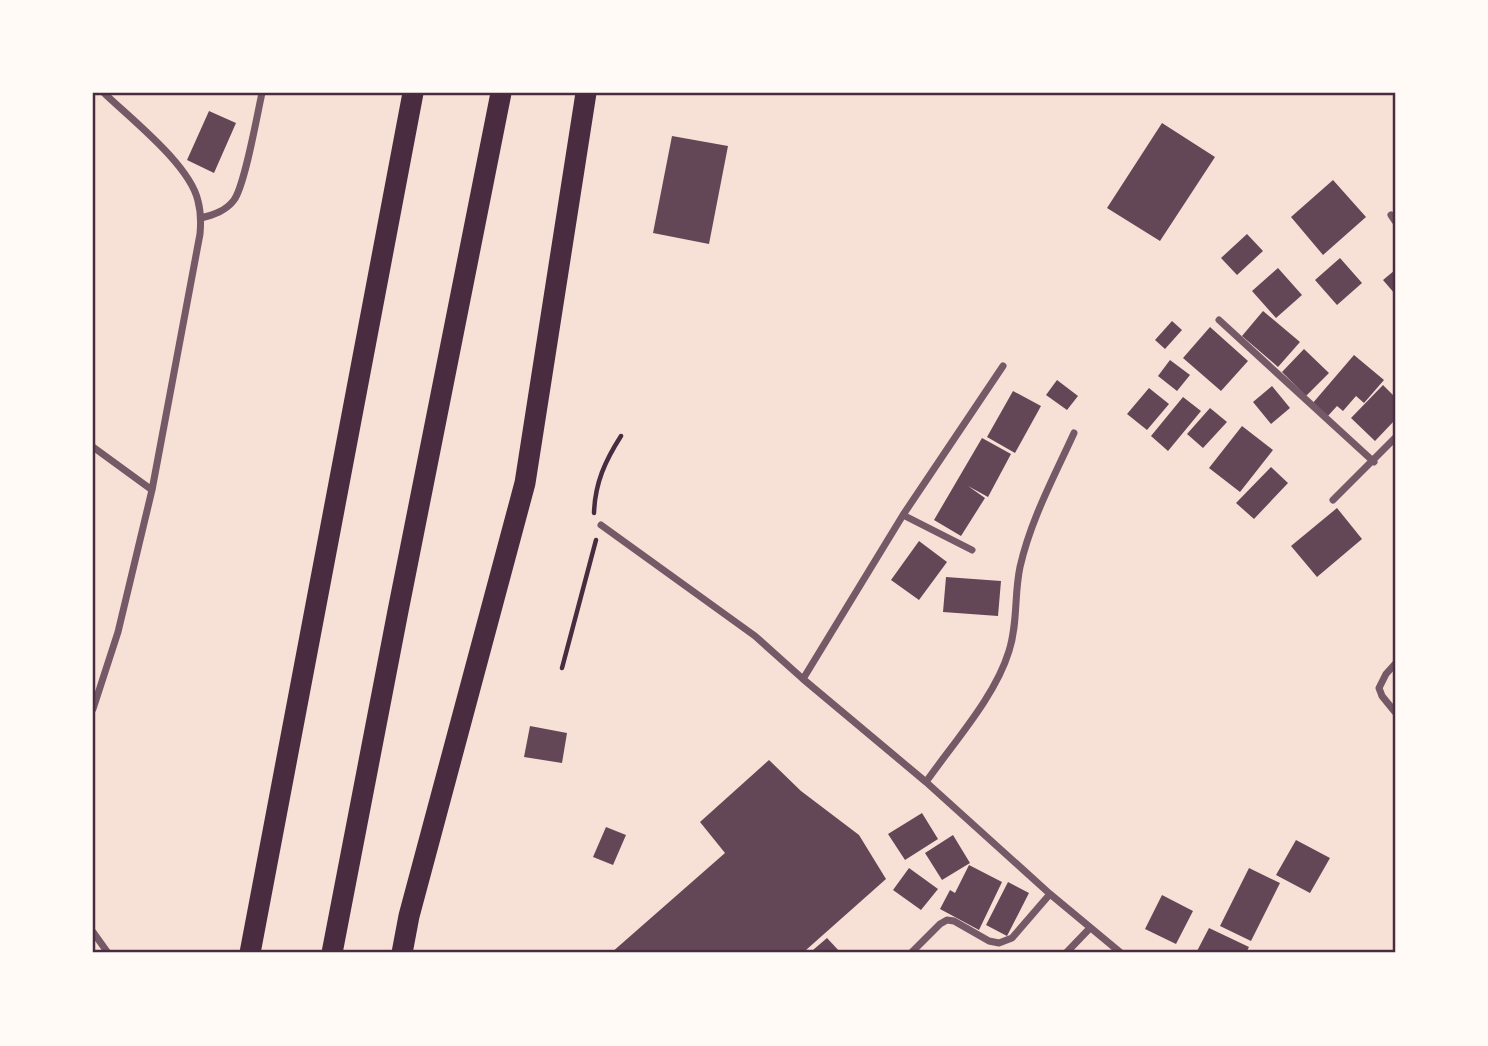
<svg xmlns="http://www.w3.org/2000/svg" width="1488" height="1046" font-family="'DM Sans',sans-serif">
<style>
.building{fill:#644757}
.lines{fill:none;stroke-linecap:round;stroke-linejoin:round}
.path{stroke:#4a2c40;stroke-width:4.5}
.minor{stroke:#755966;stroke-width:7}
.motorway{stroke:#4a2c40;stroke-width:21}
.neatline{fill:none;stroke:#4a2c40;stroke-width:2.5}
</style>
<rect width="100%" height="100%" fill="#f7e1d7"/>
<!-- building -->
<path class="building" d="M 209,111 L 236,123 L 214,173 L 187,160 Z
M 1162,123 L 1215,157 L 1160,241 L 1107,208 Z
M 672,136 L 728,146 L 709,244 L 653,233 Z
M 1333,180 L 1366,217 L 1323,255 L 1291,217 Z
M 1247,234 L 1263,251 L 1237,275 L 1221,258 Z
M 1340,258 L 1362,283 L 1337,305 L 1315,280 Z
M 1278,268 L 1302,295 L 1276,318 L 1252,291 Z
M 1395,270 L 1395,294 L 1383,280 Z
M 1263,311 L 1300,342 L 1278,367 L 1242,336 Z
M 1172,321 L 1182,330 L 1165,349 L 1155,340 Z
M 1210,327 L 1248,361 L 1221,391 L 1183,358 Z
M 1304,349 L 1329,373 L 1306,396 L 1282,372 Z
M 1354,355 L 1384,380 L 1364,403 L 1356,396 L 1343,411 L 1337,406 L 1327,417 L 1312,404 Z
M 1170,360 L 1190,375 L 1177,391 L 1158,376 Z
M 1057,380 L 1078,396 L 1067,410 L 1046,395 Z
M 1383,385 L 1395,397 L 1395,420 L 1375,441 L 1351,418 Z
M 1272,386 L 1290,408 L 1271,424 L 1253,402 Z
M 1149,388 L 1169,404 L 1147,430 L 1127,414 Z
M 1013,391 L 1041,406 L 1015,453 L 987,437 Z
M 1183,397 L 1201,411 L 1168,451 L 1151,436 Z
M 1210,408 L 1227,422 L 1203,448 L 1187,434 Z
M 1242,426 L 1273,450 L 1240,492 L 1209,468 Z
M 982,438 L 1011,454 L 988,497 L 968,486 L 985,498 L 961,536 L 934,520 Z
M 1271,467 L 1288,483 L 1254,519 L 1236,503 Z
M 1337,508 L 1362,539 L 1317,577 L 1291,546 Z
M 919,541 L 947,562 L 919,600 L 891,580 Z
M 946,577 L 1001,581 L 998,616 L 943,612 Z
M 530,726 L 567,733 L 562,763 L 524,757 Z
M 769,760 L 801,791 L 859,835 L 886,879 L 806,950 L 809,953 L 611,953 L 725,853 L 700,822 Z
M 922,813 L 938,839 L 905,860 L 888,834 Z
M 606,827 L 626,835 L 613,865 L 593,857 Z
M 953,835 L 970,863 L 942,880 L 925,853 Z
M 1296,840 L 1330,858 L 1310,893 L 1276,875 Z
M 969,865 L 1002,882 L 979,930 L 940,909 L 950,890 L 955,893 Z
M 909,868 L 938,889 L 921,910 L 893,890 Z
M 1249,868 L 1280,883 L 1251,941 L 1220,926 Z
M 1008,882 L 1029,893 L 1007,936 L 986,925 Z
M 1162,895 L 1193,911 L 1176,944 L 1145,929 Z
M 1209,928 L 1249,947 L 1246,953 L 1196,953 Z
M 827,938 L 841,953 L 816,953 L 813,950 Z"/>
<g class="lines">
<!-- path -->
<path class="path" d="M 594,513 C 595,483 605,461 621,436
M 562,668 L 596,540"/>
<!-- minor -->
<path class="minor" d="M 1391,215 L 1395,221
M 201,218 C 213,215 226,211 234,200 C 245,185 257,115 262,93
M 1219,320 L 1374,462
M 93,447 L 152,490
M 1333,500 L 1395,438
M 903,515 L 972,550
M 601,525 L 755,636 L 803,679 L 926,782 L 1050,894 L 1121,953
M 1395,664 L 1386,674 L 1379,688 L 1382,696 L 1395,712
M 803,679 L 903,515 L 1003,366
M 93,709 L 118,632 L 152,490 L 200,234 C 201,223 201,212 198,201 C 190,165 131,119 104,93
M 926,782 C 954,742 995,697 1009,651 C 1018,623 1014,595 1020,567 C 1031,519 1054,477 1074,433
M 93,932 L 108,953
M 911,953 L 940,924 L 947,920 L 954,921 L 989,941 L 999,943 L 1012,938 L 1050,894
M 1066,953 L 1090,928"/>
<!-- motorway -->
<path class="motorway" d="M 250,953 L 413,93
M 332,953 L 398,611 L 501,93
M 402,953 L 409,916 L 525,483 L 586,93"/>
</g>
<!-- border -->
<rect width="1488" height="1046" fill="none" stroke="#fffaf5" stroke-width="189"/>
<rect x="94" y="94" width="1300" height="857" class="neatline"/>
</svg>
